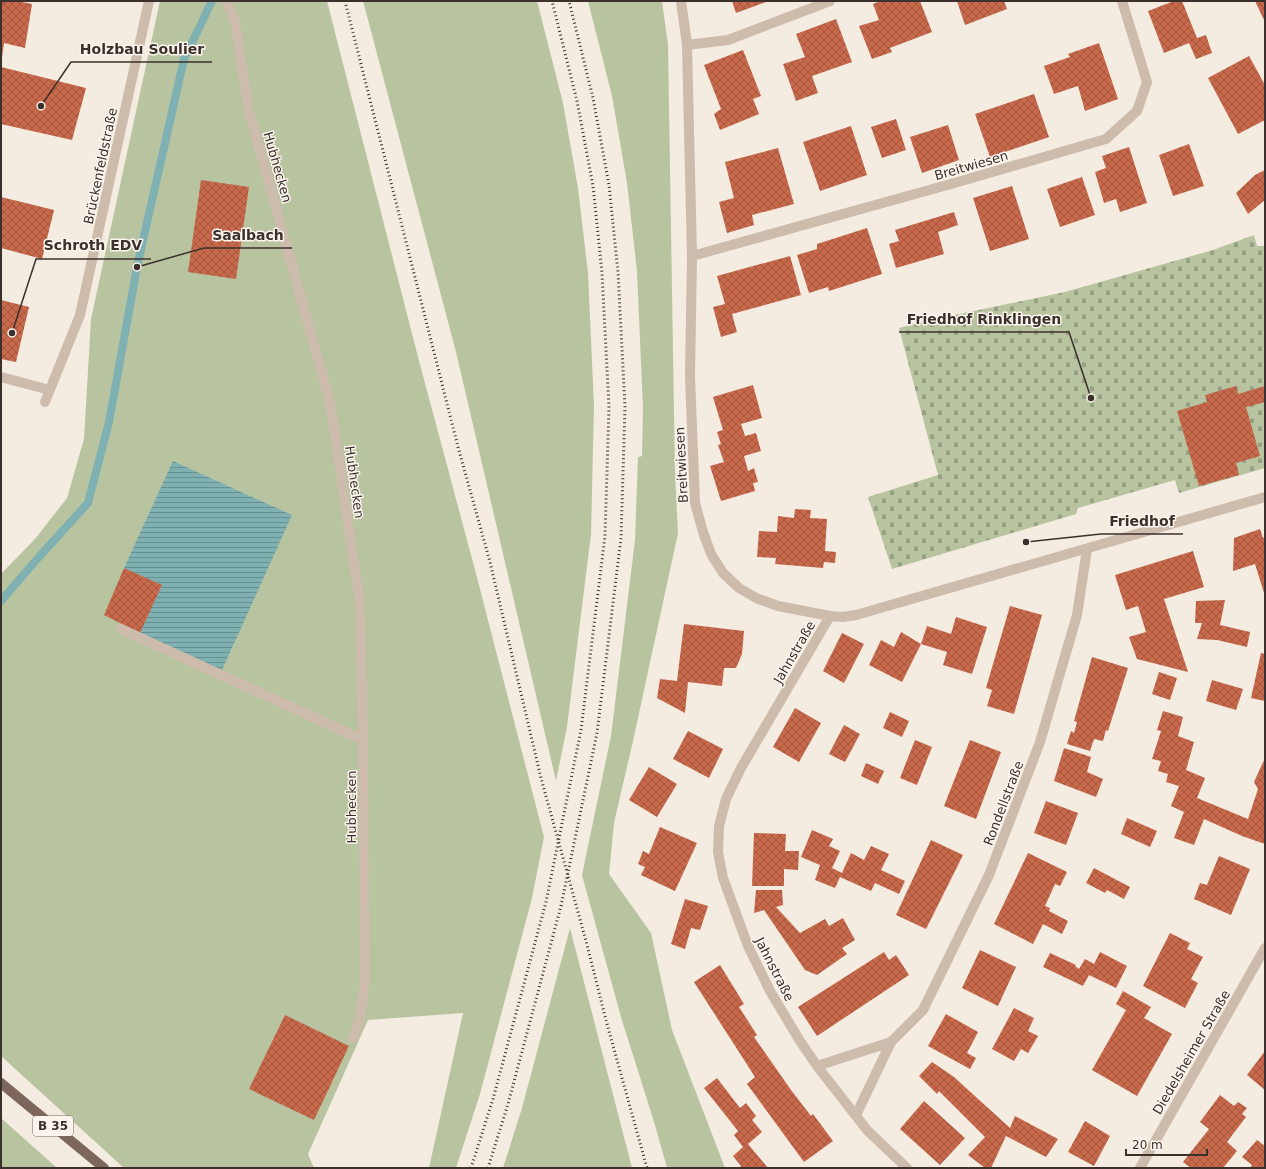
<svg xmlns="http://www.w3.org/2000/svg" width="1266" height="1169" font-family="'DejaVu Sans',sans-serif">
<style>
.green{fill:#b8c4a0}
.cemetery{fill:url(#cemetery-stones)}
.water{fill:url(#water-rules)}
.lines{fill:none;stroke-linecap:round;stroke-linejoin:round}
.stream{stroke:#7fb0b2;stroke-width:8}
.building{fill:url(#building-cross-hatch)}
.minor{stroke:#cdbbac;stroke-width:10}
.major{stroke:#7d675c;stroke-width:10}
.rail{stroke:#3b302b;stroke-width:3;stroke-dasharray:1 3;stroke-linecap:butt}
.labels{text-anchor:middle;stroke-width:3;stroke-linejoin:round;paint-order:stroke}
.shield{fill:#fbf5ee;stroke:#756b66;stroke-width:1}
.shield-label{font-size:12px;font-weight:bold;fill:#3b302b}
.street-label{font-size:13px;fill:#3b302b;stroke:#fbf5ee}
.leader{fill:none;stroke:#3b302b;stroke-width:1.5}
.callout-dot{fill:#3b302b;stroke:#fbf5ee;stroke-width:1.5}
.callout-label{font-size:14px;text-anchor:middle;font-weight:bold;fill:#3b302b;stroke:#fbf5ee;stroke-width:3;stroke-linejoin:round;paint-order:stroke}
</style>
<defs>
<pattern id="cemetery-stones" width="16" height="16" patternUnits="userSpaceOnUse"><rect width="16" height="16" fill="#b8c4a0"/><path d="M2 7V4a2 2 0 0 1 4 0v3zM10 15v-3a2 2 0 0 1 4 0v3z" fill="#97a083"/></pattern>
<pattern id="water-rules" width="6" height="5" patternUnits="userSpaceOnUse"><rect width="6" height="5" fill="#7fb0b2"/><path d="M0 2.5h6" fill="none" stroke="#699091"/></pattern>
<pattern id="building-cross-hatch" width="8" height="8" patternUnits="userSpaceOnUse"><rect width="8" height="8" fill="#c8694b"/><path d="M0 0l8 8M0 8l8-8" fill="none" stroke="#a4573f"/></pattern>
</defs>
<rect width="100%" height="100%" fill="#f4ebe1"/>
<!-- green -->
<path class="green" d="M 160,1 L 327,1 L 419,361 L 474,566 L 544,837 L 532,898 L 480,1094 L 456,1168 L 429,1168 L 463,1013 L 368,1020 L 308,1154 L 314,1168 L 124,1168 L 1,1056 L 1,574 L 35,539 L 67,498 L 84,439 L 91,319 Z
M 363,1 L 537,1 L 563,103 L 578,188 L 588,273 L 594,406 L 591,534 L 567,727 L 556,781 L 456,352 Z
M 588,1 L 662,1 L 668,45 L 675,473 L 678,533 L 633,741 L 614,823 L 609,874 L 651,933 L 672,1030 L 725,1168 L 667,1168 L 655,1125 L 621,1017 L 582,875 L 611,736 L 635,540 L 638,457 L 642,456 L 643,408 L 637,271 L 627,183 L 612,96 Z
M 570,928 L 632,1168 L 503,1168 L 522,1108 Z
M 1,1118 L 57,1168 L 1,1168 Z"/>
<!-- cemetery -->
<path class="cemetery" d="M 1254,235 L 1257,246 L 1265,246 L 1265,468 L 1179,493 L 1175,480 L 1078,508 L 1076,514 L 892,569 L 868,497 L 938,475 L 899,328 L 931,320 L 1065,292 L 1213,250 Z"/>
<!-- water -->
<path class="water" d="M 173,461 L 292,515 L 222,670 L 140,633 L 162,585 L 124,568 Z"/>
<g class="lines">
<!-- stream -->
<path class="stream" d="M 1,601 L 38,558 L 88,503 L 109,422 L 137,267 L 184,59 L 212,1"/>
</g>
<!-- building -->
<path class="building" d="M 1,1 L 17,1 L 32,4 L 25,48 L 4,43 L 2,58 Z
M 732,1 L 769,1 L 736,13 Z
M 881,1 L 920,1 L 932,32 L 890,48 L 892,52 L 872,59 L 859,26 L 879,20 L 873,4 Z
M 957,1 L 1004,1 L 1007,9 L 965,25 Z
M 1174,1 L 1182,1 L 1197,38 L 1206,35 L 1212,53 L 1196,59 L 1189,43 L 1164,53 L 1148,11 Z
M 1255,1 L 1265,1 L 1265,22 Z
M 836,19 L 852,62 L 812,76 L 818,93 L 796,101 L 783,64 L 805,57 L 796,34 Z
M 1099,43 L 1118,99 L 1085,111 L 1078,86 L 1054,94 L 1044,66 L 1070,57 L 1068,54 Z
M 743,50 L 761,96 L 753,99 L 759,114 L 720,130 L 714,114 L 721,109 L 704,65 Z
M 1249,56 L 1265,85 L 1265,120 L 1238,134 L 1208,78 Z
M 1,67 L 86,88 L 72,140 L 1,124 Z
M 1034,94 L 1049,137 L 990,157 L 975,114 Z
M 896,119 L 906,150 L 882,158 L 871,127 Z
M 948,125 L 959,160 L 922,173 L 910,137 Z
M 851,126 L 867,175 L 820,191 L 803,142 Z
M 1189,144 L 1204,186 L 1173,196 L 1159,155 Z
M 1129,147 L 1147,203 L 1120,212 L 1116,199 L 1104,203 L 1095,172 L 1106,168 L 1102,156 Z
M 778,148 L 794,204 L 752,215 L 754,225 L 727,233 L 719,202 L 734,198 L 725,162 Z
M 1265,170 L 1265,200 L 1248,214 L 1236,193 L 1255,175 Z
M 1082,177 L 1095,215 L 1060,227 L 1047,189 Z
M 201,180 L 249,187 L 236,279 L 188,272 Z
M 1012,186 L 1029,239 L 990,251 L 973,198 Z
M 1,197 L 54,210 L 42,259 L 1,248 Z
M 954,212 L 958,225 L 938,232 L 944,254 L 896,268 L 889,244 L 899,241 L 895,230 Z
M 867,228 L 882,274 L 829,291 L 828,287 L 809,293 L 797,255 L 817,249 L 817,244 Z
M 790,256 L 801,295 L 732,314 L 737,332 L 721,337 L 713,307 L 725,304 L 717,276 Z
M 1,300 L 29,307 L 16,362 L 1,359 Z
M 753,385 L 762,418 L 741,424 L 745,436 L 756,433 L 761,451 L 744,456 L 748,471 L 754,468 L 758,482 L 753,483 L 755,491 L 721,501 L 710,466 L 724,462 L 718,445 L 721,444 L 717,432 L 723,430 L 713,397 Z
M 1236,386 L 1238,394 L 1265,386 L 1265,402 L 1246,407 L 1260,456 L 1236,463 L 1239,475 L 1199,486 L 1177,411 L 1207,402 L 1205,395 Z
M 795,509 L 811,510 L 810,518 L 827,519 L 825,551 L 836,552 L 835,563 L 824,562 L 823,568 L 775,564 L 776,558 L 757,557 L 759,531 L 777,532 L 778,516 L 794,518 Z
M 1260,529 L 1263,538 L 1265,537 L 1265,596 L 1255,564 L 1233,571 L 1234,538 Z
M 1193,551 L 1204,587 L 1164,599 L 1188,672 L 1137,659 L 1129,637 L 1146,632 L 1138,606 L 1126,610 L 1115,575 Z
M 124,568 L 162,585 L 140,633 L 104,615 Z
M 1225,600 L 1220,625 L 1250,632 L 1247,647 L 1217,640 L 1197,639 L 1202,623 L 1195,623 L 1196,601 Z
M 1010,606 L 1042,615 L 1014,714 L 987,706 L 992,690 L 986,688 Z
M 956,617 L 987,627 L 972,674 L 943,665 L 947,652 L 921,644 L 902,682 L 869,665 L 881,640 L 894,647 L 901,632 L 921,644 L 927,626 L 951,634 Z
M 684,624 L 744,631 L 742,654 L 736,668 L 724,668 L 722,686 L 688,682 L 685,713 L 657,698 L 660,679 L 677,681 Z
M 842,633 L 864,644 L 844,683 L 823,671 Z
M 1261,653 L 1265,654 L 1265,701 L 1251,698 Z
M 1092,657 L 1128,668 L 1108,731 L 1106,730 L 1103,741 L 1094,739 L 1090,751 L 1067,744 L 1071,731 L 1074,733 L 1077,722 L 1074,721 Z
M 1159,672 L 1177,678 L 1170,700 L 1152,694 Z
M 1212,680 L 1243,689 L 1236,710 L 1206,701 Z
M 795,708 L 821,723 L 799,762 L 773,747 Z
M 1163,711 L 1183,717 L 1178,736 L 1194,742 L 1186,770 L 1205,778 L 1197,798 L 1248,819 L 1258,789 L 1254,782 L 1265,758 L 1265,844 L 1242,836 L 1204,819 L 1194,845 L 1174,838 L 1184,812 L 1171,806 L 1179,786 L 1166,782 L 1168,774 L 1158,771 L 1161,761 L 1152,759 L 1161,731 L 1157,730 Z
M 890,712 L 909,721 L 902,737 L 883,728 Z
M 844,725 L 860,734 L 845,762 L 829,754 Z
M 688,731 L 723,749 L 709,778 L 673,759 Z
M 915,740 L 932,747 L 917,785 L 900,778 Z
M 970,740 L 1001,752 L 976,819 L 944,806 Z
M 1064,748 L 1091,757 L 1087,772 L 1103,779 L 1096,797 L 1054,781 Z
M 866,763 L 884,771 L 878,784 L 861,776 Z
M 649,767 L 677,784 L 657,817 L 629,800 Z
M 1046,801 L 1078,813 L 1066,845 L 1034,833 Z
M 1127,818 L 1157,831 L 1150,847 L 1121,834 Z
M 660,827 L 697,843 L 675,891 L 641,875 L 645,867 L 638,864 L 643,851 L 649,854 Z
M 812,830 L 833,839 L 829,846 L 840,851 L 832,868 L 842,873 L 851,853 L 864,860 L 871,846 L 889,854 L 881,870 L 905,881 L 899,894 L 875,883 L 871,891 L 840,877 L 835,888 L 815,880 L 820,865 L 801,857 Z
M 754,833 L 786,834 L 785,851 L 799,851 L 798,870 L 784,869 L 784,886 L 752,886 Z
M 931,840 L 963,855 L 926,929 L 896,915 Z
M 1028,853 L 1067,872 L 1060,886 L 1055,884 L 1045,906 L 1050,908 L 1049,911 L 1068,921 L 1062,934 L 1043,924 L 1033,944 L 994,924 Z
M 1219,856 L 1250,869 L 1231,915 L 1194,899 L 1200,883 L 1207,885 Z
M 1094,868 L 1130,887 L 1124,899 L 1107,890 L 1105,893 L 1086,883 Z
M 756,890 L 782,890 L 783,905 L 776,907 L 800,933 L 825,919 L 829,926 L 843,918 L 855,940 L 842,948 L 847,954 L 817,975 L 805,970 L 764,910 L 754,913 Z
M 685,899 L 708,906 L 700,930 L 691,928 L 685,949 L 671,944 Z
M 1170,933 L 1190,943 L 1187,949 L 1203,957 L 1191,979 L 1198,983 L 1185,1008 L 1143,986 Z
M 980,950 L 1016,967 L 998,1006 L 962,988 Z
M 884,952 L 889,960 L 896,955 L 909,975 L 817,1036 L 798,1007 Z
M 1100,952 L 1127,966 L 1116,988 L 1089,975 L 1083,986 L 1043,967 L 1050,953 L 1076,965 L 1075,966 L 1079,969 L 1085,959 L 1094,964 Z
M 720,965 L 744,1004 L 739,1007 L 757,1035 L 754,1037 L 791,1090 L 811,1116 L 813,1114 L 833,1141 L 804,1162 L 747,1084 L 755,1077 L 694,982 Z
M 1123,991 L 1151,1007 L 1144,1018 L 1172,1034 L 1137,1096 L 1092,1070 L 1126,1010 L 1116,1004 Z
M 1014,1008 L 1034,1018 L 1028,1031 L 1038,1036 L 1028,1053 L 1021,1049 L 1014,1061 L 992,1049 Z
M 946,1014 L 978,1032 L 967,1053 L 976,1058 L 970,1069 L 928,1046 Z
M 285,1015 L 349,1046 L 314,1120 L 249,1089 Z
M 1265,1051 L 1265,1090 L 1247,1075 Z
M 932,1062 L 954,1077 L 1010,1128 L 1015,1116 L 1058,1139 L 1046,1157 L 1006,1136 L 991,1168 L 985,1168 L 968,1155 L 985,1137 L 939,1091 L 937,1094 L 919,1076 Z
M 717,1078 L 740,1108 L 746,1103 L 756,1116 L 752,1120 L 762,1132 L 748,1144 L 768,1168 L 739,1168 L 741,1166 L 733,1156 L 743,1147 L 734,1135 L 738,1131 L 704,1088 Z
M 1220,1095 L 1234,1106 L 1238,1102 L 1247,1108 L 1242,1114 L 1246,1117 L 1227,1142 L 1237,1151 L 1223,1168 L 1191,1168 L 1183,1162 L 1209,1129 L 1200,1122 Z
M 924,1101 L 965,1138 L 940,1165 L 900,1129 Z
M 1085,1121 L 1110,1136 L 1094,1166 L 1068,1152 Z
M 1257,1140 L 1265,1146 L 1265,1168 L 1250,1168 L 1252,1165 L 1242,1157 Z"/>
<g class="lines">
<!-- minor -->
<path class="minor" d="M 226,1 L 235,20 L 248,108 L 330,402 L 360,604 L 363,740 L 365,981 L 360,1018 L 353,1038
M 681,1 L 687,45 L 692,256 L 690,376 L 695,503 L 703,532 L 711,554 L 723,573 L 739,588 L 756,598 L 778,606 L 830,616
M 687,45 L 728,40 L 830,1
M 692,256 L 951,184 L 1106,139 L 1137,111 L 1147,82 L 1122,1
M 1,377 L 50,390
M 45,402 L 80,315 L 149,1
M 121,629 L 363,740
M 817,1066 L 891,1042
M 856,1115 L 891,1042 L 923,1010 L 989,875 L 1040,742 L 1077,615 L 1087,549
M 907,1168 L 867,1130 L 817,1066 L 800,1041 L 770,991 L 748,946 L 723,878 L 718,852 L 719,826 L 726,799 L 741,768 L 830,616 L 843,617 L 856,615 L 1265,497
M 1140,1168 L 1265,948"/>
<!-- major -->
<path class="major" d="M 1,1083 L 104,1168"/>
<!-- rail -->
<path class="rail" d="M 345,1 L 458,447 L 490,562 L 541,778 L 586,941 L 607,1024 L 647,1168
M 471,1168 L 493,1099 L 546,902 L 581,730 L 605,536 L 609,407 L 602,273 L 593,186 L 577,101 L 552,1
M 488,1168 L 508,1104 L 561,906 L 597,733 L 621,538 L 625,407 L 618,272 L 609,185 L 593,98 L 569,1"/>
</g>
<g class="labels">
<!-- shield labels -->
<rect class="shield" x="33" y="1116" width="40" height="20" rx="3"/>
<g class="shield-label">
<text x="53" y="1130">B 35</text>
</g>
<!-- street labels -->
<g class="street-label">
<text transform="translate(971 165) rotate(-16)" y="5">Breitwiesen</text>
<text transform="translate(100 166) rotate(-78)" y="5">Brückenfeldstraße</text>
<text transform="translate(278 167) rotate(74)" y="5">Hubhecken</text>
<text transform="translate(681 465) rotate(-93)" y="5">Breitwiesen</text>
<text transform="translate(355 482) rotate(82)" y="5">Hubhecken</text>
<text transform="translate(794 652) rotate(-60)" y="5">Jahnstraße</text>
<text transform="translate(1003 803) rotate(-69)" y="5">Rondellstraße</text>
<text transform="translate(351 807) rotate(-90)" y="5">Hubhecken</text>
<text transform="translate(775 969) rotate(63)" y="5">Jahnstraße</text>
<text transform="translate(1191 1052) rotate(-60)" y="5">Diedelsheimer Straße</text>
</g>
</g>
<!-- callouts -->
<path class="leader" d="M41 106L71 62H212M137 267L204 248H292M12 333L36 259H151M1091 398L1069 332H899M1026 542L1101 534H1183"/>
<g class="callout-dot">
<circle cx="41" cy="106" r="4"/>
<circle cx="137" cy="267" r="4"/>
<circle cx="12" cy="333" r="4"/>
<circle cx="1091" cy="398" r="4"/>
<circle cx="1026" cy="542" r="4"/>
</g>
<g class="callout-label">
<text x="142" y="54">Holzbau Soulier</text>
<text x="248" y="240">Saalbach</text>
<text x="93" y="250">Schroth EDV</text>
<text x="984" y="324">Friedhof Rinklingen</text>
<text x="1142" y="526">Friedhof</text>
</g>
<!-- border -->
<rect width="1266" height="1169" fill="none" stroke="#3b302b" stroke-width="4"/>
<!-- scale -->
<path d="M1126 1149v6h81v-6" fill="none" stroke="#3b302b" stroke-width="2"/>
<text x="1132" y="1149" font-size="12" fill="#3b302b" stroke="#fbf5ee" stroke-width="3" paint-order="stroke">20 m</text>
</svg>
